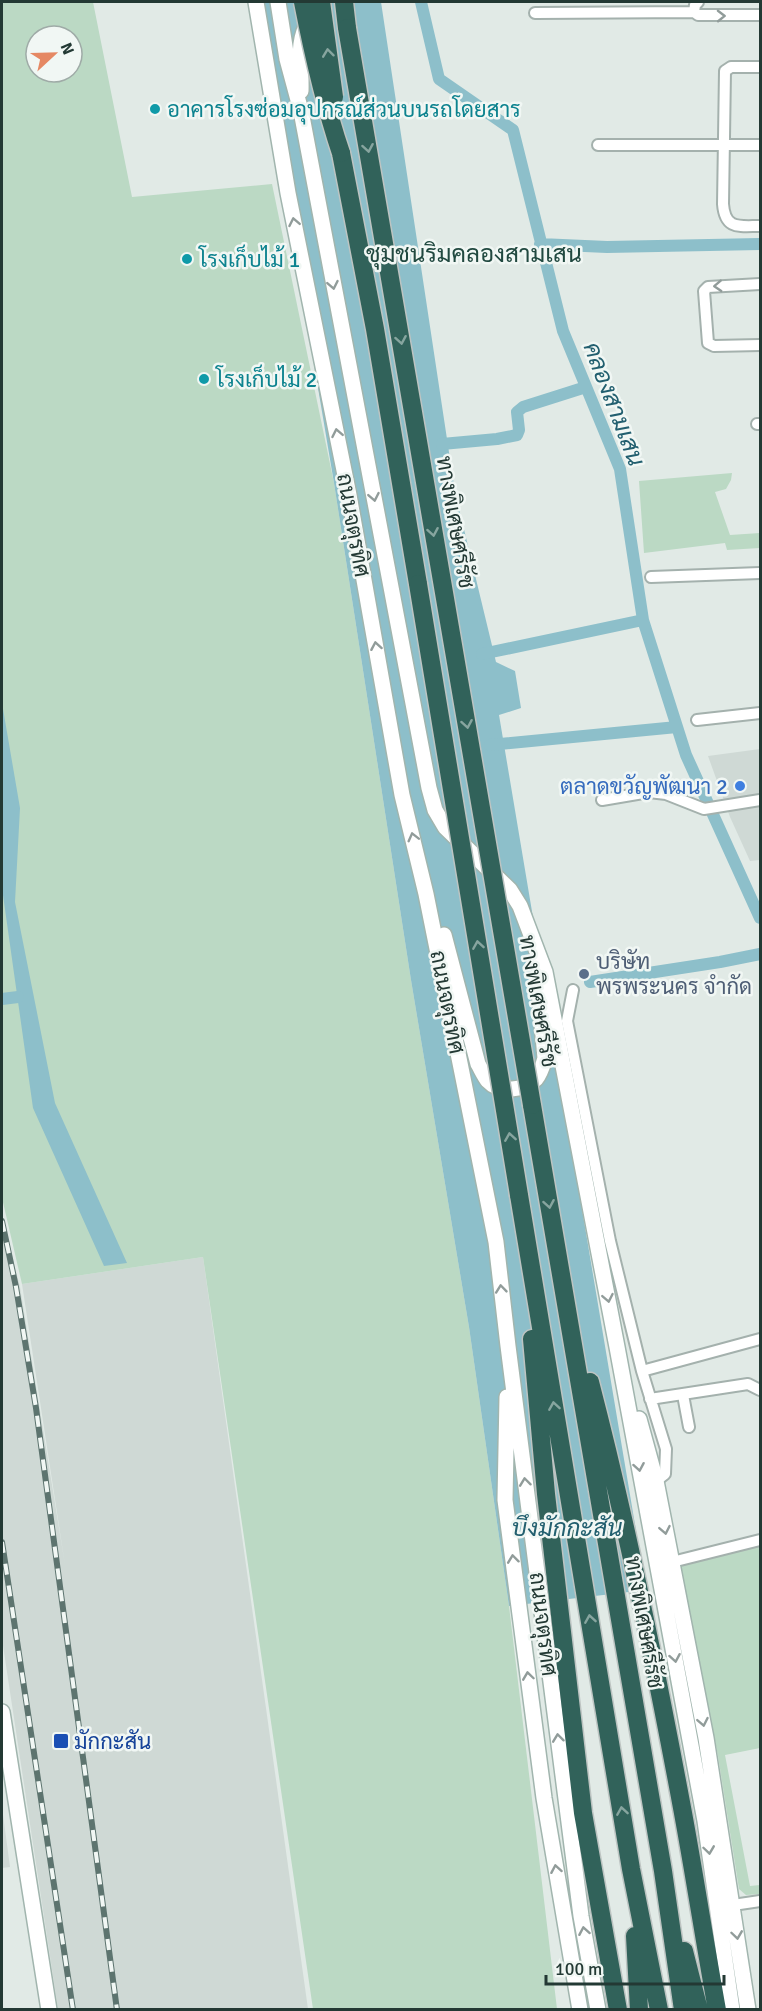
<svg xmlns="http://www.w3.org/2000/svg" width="762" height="2011" font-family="Signika,Sarabun,sans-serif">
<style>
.built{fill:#cfd9d5}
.green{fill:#bbd9c4;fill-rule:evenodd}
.water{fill:#8dbfca}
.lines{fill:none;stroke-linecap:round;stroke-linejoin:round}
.canal{stroke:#8dbfca;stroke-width:12}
.street-casing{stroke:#a4b1ad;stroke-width:14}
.secondary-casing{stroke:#a1b5ae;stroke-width:18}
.highway-casing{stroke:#bdc4c2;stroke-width:21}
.street{stroke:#fff;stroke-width:10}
.secondary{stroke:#fff;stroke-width:15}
.highway{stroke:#31625a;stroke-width:18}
.rail-casing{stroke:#5d746f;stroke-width:6}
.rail{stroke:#f1f7f4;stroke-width:4;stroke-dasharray:11;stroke-linecap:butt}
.highway-bridge-casing{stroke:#bdc4c2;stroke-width:21;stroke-linecap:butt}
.highway-bridge{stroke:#31625a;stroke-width:18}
.oneway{stroke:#919c9a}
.oneway2{stroke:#87a59f}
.culture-dot{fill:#0f9aa8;stroke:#f1f7f4;stroke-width:2}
.shop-dot{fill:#3f7fe0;stroke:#f1f7f4;stroke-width:2}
.service-dot{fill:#5c6f8a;stroke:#f1f7f4;stroke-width:2}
.transit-dot{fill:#1a4fb4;stroke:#f1f7f4;stroke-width:2}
.labels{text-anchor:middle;stroke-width:5;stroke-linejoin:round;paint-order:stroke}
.culture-label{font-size:22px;fill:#0d838f;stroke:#f1f7f4;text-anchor:start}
.street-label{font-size:22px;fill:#233934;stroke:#f1f7f4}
.shop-label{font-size:22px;fill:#366cbe;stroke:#f1f7f4;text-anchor:end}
.service-label{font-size:22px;fill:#4e5e75;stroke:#f1f7f4;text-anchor:start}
.transit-label{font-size:22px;fill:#164399;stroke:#f1f7f4;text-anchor:start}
.neighbourhood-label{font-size:24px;fill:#214940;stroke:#f1f7f4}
.water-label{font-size:24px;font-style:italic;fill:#225f6f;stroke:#f1f7f4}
</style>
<rect width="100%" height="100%" fill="#e1eae6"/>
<!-- built -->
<path class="built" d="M 760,749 L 760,860 L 750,861 L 730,817 L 708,756 Z
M 2,1216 L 20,1287 L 65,1565 L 22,1284 L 203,1257 L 308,2009 L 58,2009 L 2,1639 Z
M 2,1807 L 10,1867 L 2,1868 Z"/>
<!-- green -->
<path class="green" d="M 2,2 L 93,2 L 132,197 L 272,184 L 334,483 L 411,980 L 469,1327 L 509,1606 L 557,2009 L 313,2009 L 203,1257 L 22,1284 L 2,1198 ZM 36,36 L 72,36 L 72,72 L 36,72 Z
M 732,473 L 731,480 L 726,489 L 715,492 L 730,535 L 760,533 L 760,548 L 727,550 L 725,543 L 644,553 L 639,481 Z
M 760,1544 L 760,1748 L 725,1755 L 750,1886 L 760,1885 L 760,1894 L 746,1895 L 739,1889 L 718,1756 L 681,1566 Z"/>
<!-- water -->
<path class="water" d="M 253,2 L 381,2 L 455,492 L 496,662 L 515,671 L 521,708 L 499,715 L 646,1590 L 509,1606 L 469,1327 L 411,980 L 334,483 Z
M 2,703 L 20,808 L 15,902 L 55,1103 L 127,1263 L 104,1266 L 33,1108 L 2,888 Z"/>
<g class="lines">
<!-- canal -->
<path class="canal" d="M 421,2 L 439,79 L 513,130 L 563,331 L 620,469 L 643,620 L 686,755 L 760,918
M 540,244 L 607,247 L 760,244
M 442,444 L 497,439 L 517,435 L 519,430 L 517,412 L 523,407 L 586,387
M 482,654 L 643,620
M 490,745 L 677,727
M 590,982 L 720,962 L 760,954
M 2,999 L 18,997"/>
<defs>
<path id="street" d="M 698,2 L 695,5 L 694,12 L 698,15 L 760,15
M 535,13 L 694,12
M 760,67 L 731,67 L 725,71 L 723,204 C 725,230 739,226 760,226
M 598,145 L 760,145
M 760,284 L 708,287 L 704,291 L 708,343 L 714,346 L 760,345
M 757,424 L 760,424
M 651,577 L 760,573
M 697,720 L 760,713
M 602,800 L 649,792 L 666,794 L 704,809 L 760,800
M 573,990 L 567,1021 L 610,1241 L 642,1371 L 666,1449 L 665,1474 L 656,1481
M 642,1371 L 760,1339
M 683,1395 L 689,1427
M 650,1399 L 748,1384 L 760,1390
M 672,1562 L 760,1540
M 733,1905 L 760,1901"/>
<path id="secondary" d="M 256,2 L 288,193 L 349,495 L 402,795 L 426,894 L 496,1242 L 508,1346 L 581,1916 L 598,2010
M 278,2 L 287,59 L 301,111 L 429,788 L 435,810 L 445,827 L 510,890 L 520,906 L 545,972 L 617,1347 L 705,1821 L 732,2010
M 301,91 C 302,64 295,43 310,19
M 444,935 L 478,1064 C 481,1069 484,1076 488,1081 C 499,1093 525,1091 536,1079 C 541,1073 543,1065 545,1058 L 539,990
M 507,1397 L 505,1500 L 544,1798 L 580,2010
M 639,1419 L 656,1481 L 706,1738 L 748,2010
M 2,1712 L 49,2010"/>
<path id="highway" d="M 344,2 L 347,28
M 341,153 L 375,329 L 418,584
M 532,1105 L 663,1871 L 683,2010
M 519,1195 L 631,1869 L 659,2010
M 532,1339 L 546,1494 L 583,1813 L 618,2010
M 590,1382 C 627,1524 656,1668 683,1813 C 695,1878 705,1944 717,2010
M 635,1936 L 639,2010
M 684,1951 L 699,2010"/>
</defs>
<!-- street casing -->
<use href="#street" class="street-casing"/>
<!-- secondary casing -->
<use href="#secondary" class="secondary-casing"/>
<!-- highway casing -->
<use href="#highway" class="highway-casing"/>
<!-- street -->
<use href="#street" class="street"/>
<!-- secondary -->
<use href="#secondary" class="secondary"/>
<!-- highway -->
<use href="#highway" class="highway"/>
<defs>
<path id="rail" d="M 2,1221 L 16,1287 L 36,1408 L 117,2010
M 2,1542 L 73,2010"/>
</defs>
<!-- rail casing -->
<use href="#rail" class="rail-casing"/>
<!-- rail -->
<use href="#rail" class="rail"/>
<defs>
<path id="highway-bridge" d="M 303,2 C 313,53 324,103 341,153
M 321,2 L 334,97
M 347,28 L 532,1105
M 418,584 L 519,1195"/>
</defs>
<!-- highway-bridge casing -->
<use href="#highway-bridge" class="highway-bridge-casing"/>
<!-- highway-bridge -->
<use href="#highway-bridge" class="highway-bridge"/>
</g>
<!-- one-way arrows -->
<defs><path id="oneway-chevron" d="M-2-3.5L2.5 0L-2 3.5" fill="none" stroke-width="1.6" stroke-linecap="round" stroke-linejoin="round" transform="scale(1.5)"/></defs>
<g class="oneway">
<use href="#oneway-chevron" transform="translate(721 16) rotate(-1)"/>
<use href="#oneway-chevron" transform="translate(294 222) rotate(-101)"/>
<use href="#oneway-chevron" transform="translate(333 285) rotate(79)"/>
<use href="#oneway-chevron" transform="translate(718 286) rotate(177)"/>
<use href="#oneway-chevron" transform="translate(337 433) rotate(-101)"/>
<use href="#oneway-chevron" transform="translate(374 497) rotate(79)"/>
<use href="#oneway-chevron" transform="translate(376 646) rotate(-100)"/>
<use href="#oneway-chevron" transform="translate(413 837) rotate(-104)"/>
<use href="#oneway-chevron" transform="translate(501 1289) rotate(-96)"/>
<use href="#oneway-chevron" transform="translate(608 1298) rotate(79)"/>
<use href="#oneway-chevron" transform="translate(639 1467) rotate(80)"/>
<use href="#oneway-chevron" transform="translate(525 1482) rotate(-97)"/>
<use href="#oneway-chevron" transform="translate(665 1530) rotate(79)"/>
<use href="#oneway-chevron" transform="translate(513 1559) rotate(-97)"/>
<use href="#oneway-chevron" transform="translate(675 1658) rotate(80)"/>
<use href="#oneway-chevron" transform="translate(528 1676) rotate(-98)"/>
<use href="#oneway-chevron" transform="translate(703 1722) rotate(79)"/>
<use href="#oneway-chevron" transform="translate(558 1738) rotate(-97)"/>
<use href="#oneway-chevron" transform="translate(709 1850) rotate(82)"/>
<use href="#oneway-chevron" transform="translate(556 1869) rotate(-100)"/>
<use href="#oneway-chevron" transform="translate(584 1931) rotate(-100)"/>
<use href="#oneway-chevron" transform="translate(737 1935) rotate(82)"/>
</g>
<g class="oneway2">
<use href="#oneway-chevron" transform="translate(328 53) rotate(-97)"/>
<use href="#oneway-chevron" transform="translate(368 148) rotate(80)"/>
<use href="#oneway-chevron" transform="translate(401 340) rotate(80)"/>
<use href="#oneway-chevron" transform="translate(433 532) rotate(80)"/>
<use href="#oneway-chevron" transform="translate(467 724) rotate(80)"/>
<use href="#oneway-chevron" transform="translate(478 945) rotate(-99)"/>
<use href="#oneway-chevron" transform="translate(510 1137) rotate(-99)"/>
<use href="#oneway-chevron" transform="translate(549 1204) rotate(80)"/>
<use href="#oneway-chevron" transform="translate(554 1406) rotate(-99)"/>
<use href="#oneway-chevron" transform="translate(590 1619) rotate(-99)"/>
<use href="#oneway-chevron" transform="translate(622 1811) rotate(-99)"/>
</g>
<!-- markers -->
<g class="culture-dot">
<circle cx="155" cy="109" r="6"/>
<circle cx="187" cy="259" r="6"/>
<circle cx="204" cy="379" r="6"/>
</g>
<circle class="shop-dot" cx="740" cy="786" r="6"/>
<circle class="service-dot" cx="584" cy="974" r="6"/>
<rect class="transit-dot" x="53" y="1733" width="16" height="16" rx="3"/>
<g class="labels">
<!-- culture labels -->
<g class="culture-label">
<text x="167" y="117">อาคารโรงซ่อมอุปกรณ์ส่วนบนรถโดยสาร</text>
<text x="199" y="267">โรงเก็บไม้ 1</text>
<text x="216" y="387">โรงเก็บไม้ 2</text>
</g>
<!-- street labels -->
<g class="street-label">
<text transform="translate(456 522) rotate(80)" y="8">ทางพิเศษศรีรัช</text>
<text transform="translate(354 525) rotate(80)" y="8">ถนนจตุรทิศ</text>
<text transform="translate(539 1001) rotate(80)" y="8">ทางพิเศษศรีรัช</text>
<text transform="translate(448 1002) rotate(79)" y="8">ถนนจตุรทิศ</text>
<text transform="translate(645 1622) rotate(80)" y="8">ทางพิเศษศรีรัช</text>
<text transform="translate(544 1624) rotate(83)" y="8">ถนนจตุรทิศ</text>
</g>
<!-- shop labels -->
<g class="shop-label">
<text x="728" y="794">ตลาดขวัญพัฒนา 2</text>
</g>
<!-- service labels -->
<g class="service-label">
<text x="596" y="969">บริษัท<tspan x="596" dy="25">พรพระนคร จำกัด</tspan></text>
</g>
<!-- transit labels -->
<g class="transit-label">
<text x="74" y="1749">มักกะสัน</text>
</g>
<!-- neighbourhood labels -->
<g class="neighbourhood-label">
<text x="474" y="262">ชุมชนริมคลองสามเสน</text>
</g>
<!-- water labels -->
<g class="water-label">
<text transform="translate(614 404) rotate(69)" y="8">คลองสามเสน</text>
<text x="567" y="1536">บึงมักกะสัน</text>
</g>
</g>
<!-- border -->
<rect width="762" height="2011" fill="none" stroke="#233934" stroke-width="6"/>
<!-- north arrow -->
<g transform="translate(54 54) rotate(68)"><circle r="28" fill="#f1f7f4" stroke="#9faba7" stroke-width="1.5"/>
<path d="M0-4.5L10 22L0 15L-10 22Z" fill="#e58863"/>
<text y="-9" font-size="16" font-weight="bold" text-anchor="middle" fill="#233934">N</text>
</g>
<!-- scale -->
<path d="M546 1975v9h178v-9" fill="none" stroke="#233934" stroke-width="3"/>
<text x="555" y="1975" font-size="18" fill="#233934" stroke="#f1f7f4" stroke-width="4.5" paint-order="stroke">100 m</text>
</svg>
